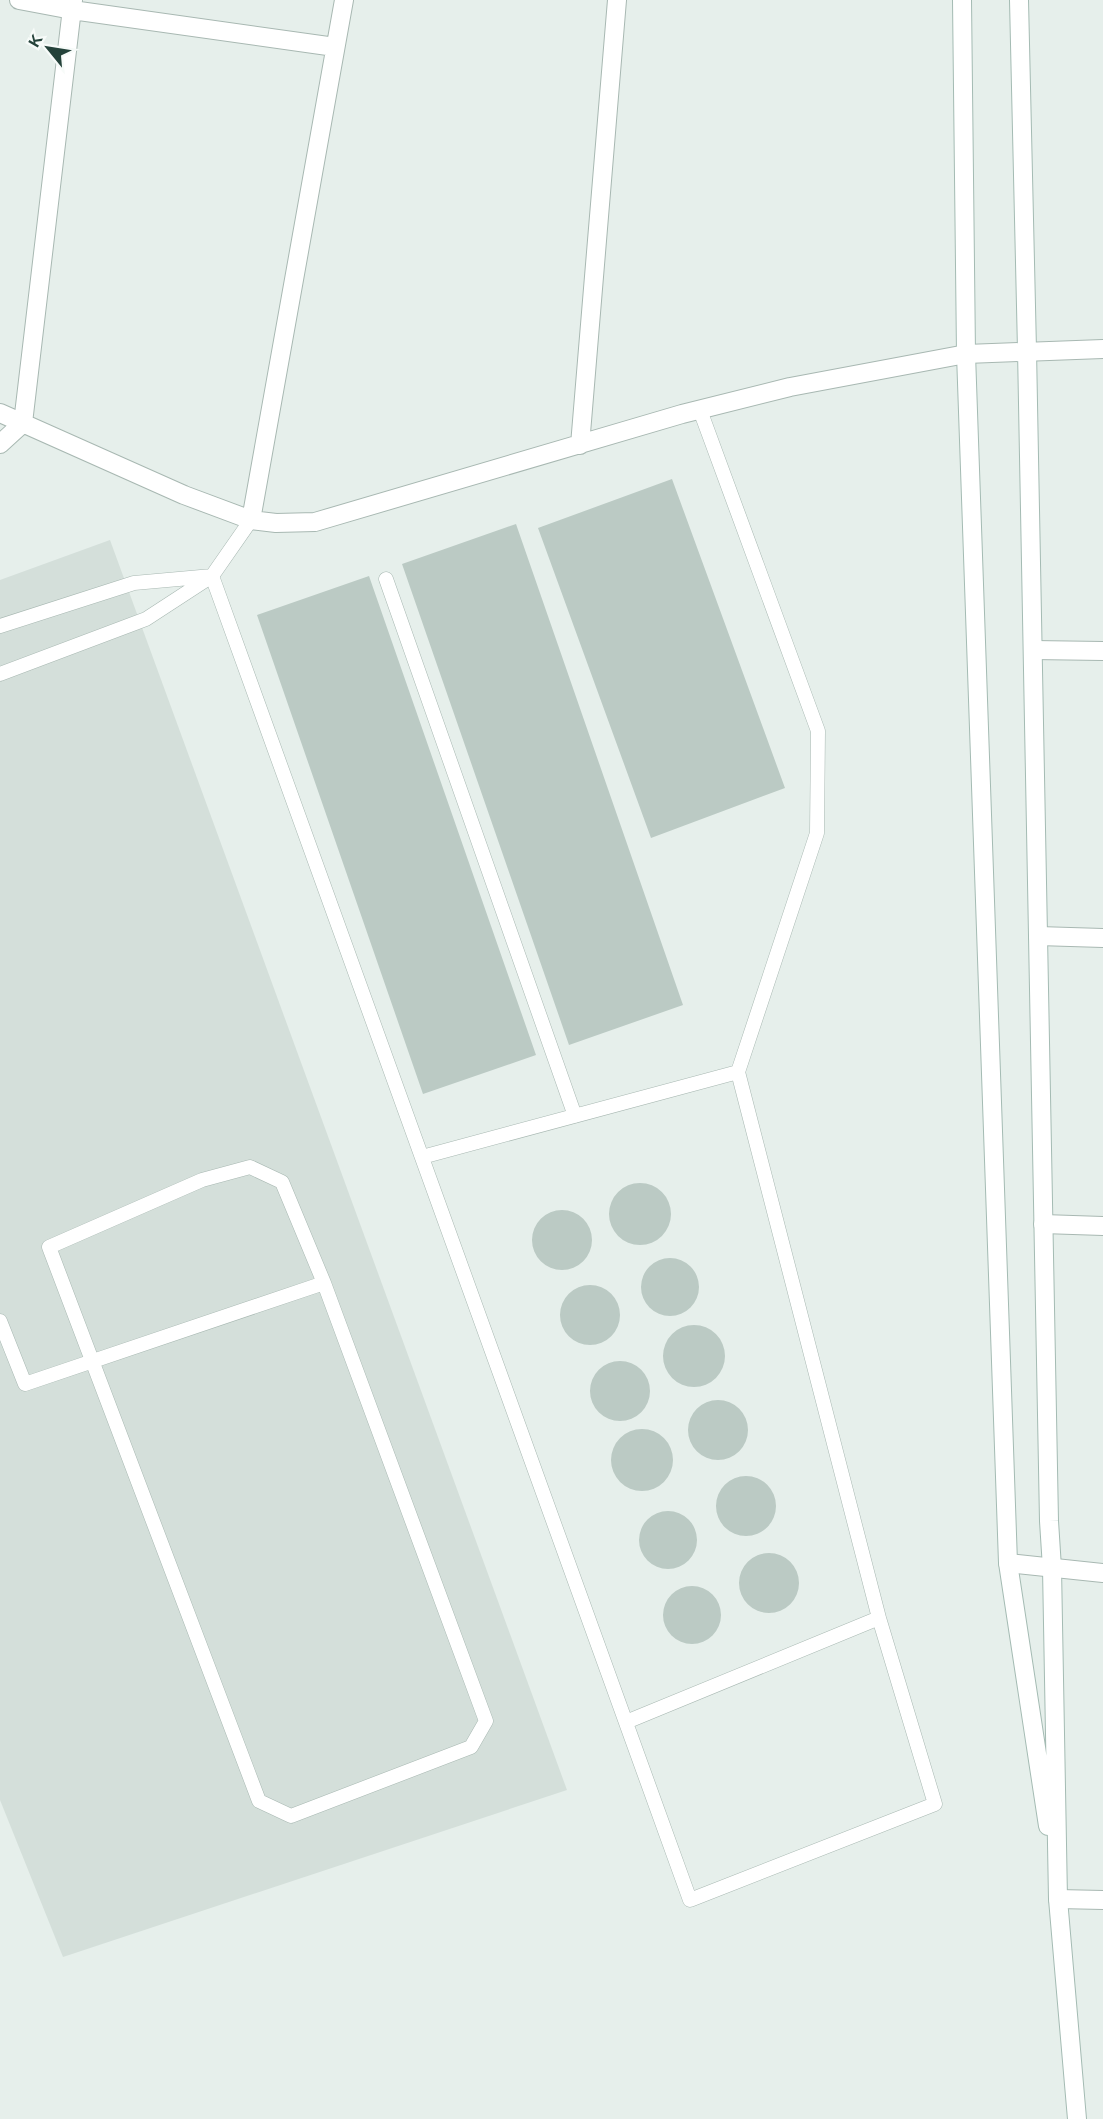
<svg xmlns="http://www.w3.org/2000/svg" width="1103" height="2119" font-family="Helvetica,sans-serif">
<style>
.built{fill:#d4dfda}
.building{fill:#bbcac4}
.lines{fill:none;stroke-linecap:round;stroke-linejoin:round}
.service-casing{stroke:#a8b8b2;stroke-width:15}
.minor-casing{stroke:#a8b8b2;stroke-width:20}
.secondary-casing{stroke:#a4bbb3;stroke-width:20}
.service{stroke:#fff;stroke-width:14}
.minor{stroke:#fff;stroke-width:18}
.secondary{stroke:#fff;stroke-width:18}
</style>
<rect width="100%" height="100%" fill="#e6efeb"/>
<!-- built -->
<path class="built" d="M 110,540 L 567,1790 L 63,1957 L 0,1800 L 0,580 Z"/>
<!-- building -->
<path class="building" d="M 672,479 L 785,788 L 651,838 L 538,528 Z
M 516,524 L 683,1005 L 569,1045 L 402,564 Z
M 369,576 L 536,1055 L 423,1094 L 257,615 Z
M609 1214a31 31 0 1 1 62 0a31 31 0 1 1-62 0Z
M532 1240a30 30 0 1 1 60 0a30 30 0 1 1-60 0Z
M641 1287a29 29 0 1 1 58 0a29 29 0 1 1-58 0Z
M560 1315a30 30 0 1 1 60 0a30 30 0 1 1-60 0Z
M663 1356a31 31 0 1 1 62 0a31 31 0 1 1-62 0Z
M590 1391a30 30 0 1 1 60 0a30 30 0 1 1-60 0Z
M688 1430a30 30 0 1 1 60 0a30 30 0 1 1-60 0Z
M611 1460a31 31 0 1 1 62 0a31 31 0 1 1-62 0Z
M716 1506a30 30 0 1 1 60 0a30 30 0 1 1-60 0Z
M639 1540a29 29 0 1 1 58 0a29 29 0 1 1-58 0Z
M739 1583a30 30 0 1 1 60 0a30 30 0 1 1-60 0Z
M663 1615a29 29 0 1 1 58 0a29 29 0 1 1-58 0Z"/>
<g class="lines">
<defs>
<path id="service" d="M 386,579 L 575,1116
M 0,626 L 134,583 L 212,576 L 690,1900 L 935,1804 L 879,1618 L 738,1072 L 817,833 L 818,731 L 700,410
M 0,674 L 146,619 L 212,576 L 251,520
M 422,1157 L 738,1072
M 250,1167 L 282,1182 L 324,1283 L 486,1721 L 471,1747 L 291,1816 L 259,1801 L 49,1247 L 202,1180 Z
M 0,1321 L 25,1384 L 324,1283
M 626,1722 L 879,1618"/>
<path id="minor" d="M 19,0 L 72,10 L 335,47
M 0,413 L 184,495 L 251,520 L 276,523 L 315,522 L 682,414 L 790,387 L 966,354 L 1103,349
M 0,444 L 23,423 L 73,0
M 580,445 L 617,0
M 251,520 L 344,0
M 1033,650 L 1103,651
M 1038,936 L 1103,938
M 1043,1224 L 1103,1226
M 1008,1563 L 1103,1573
M 1058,1899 L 1103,1900"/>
<path id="secondary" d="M 962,0 L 966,354 L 1008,1563 L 1048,1826
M 1019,0 L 1027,350 L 1049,1521 L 1052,1568 L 1058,1899 L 1077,2119"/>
</defs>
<!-- service casing -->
<use href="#service" class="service-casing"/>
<!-- minor casing -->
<use href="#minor" class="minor-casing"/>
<!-- secondary casing -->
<use href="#secondary" class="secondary-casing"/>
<!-- service -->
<use href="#service" class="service"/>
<!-- minor -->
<use href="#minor" class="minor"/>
<!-- secondary -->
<use href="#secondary" class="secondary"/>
</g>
<!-- north arrow -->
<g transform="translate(48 48) rotate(300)" stroke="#f7fbf9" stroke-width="4.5" paint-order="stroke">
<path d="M0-4.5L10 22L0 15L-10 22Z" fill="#24423a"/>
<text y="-9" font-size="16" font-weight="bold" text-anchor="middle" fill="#24423a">K</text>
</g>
</svg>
